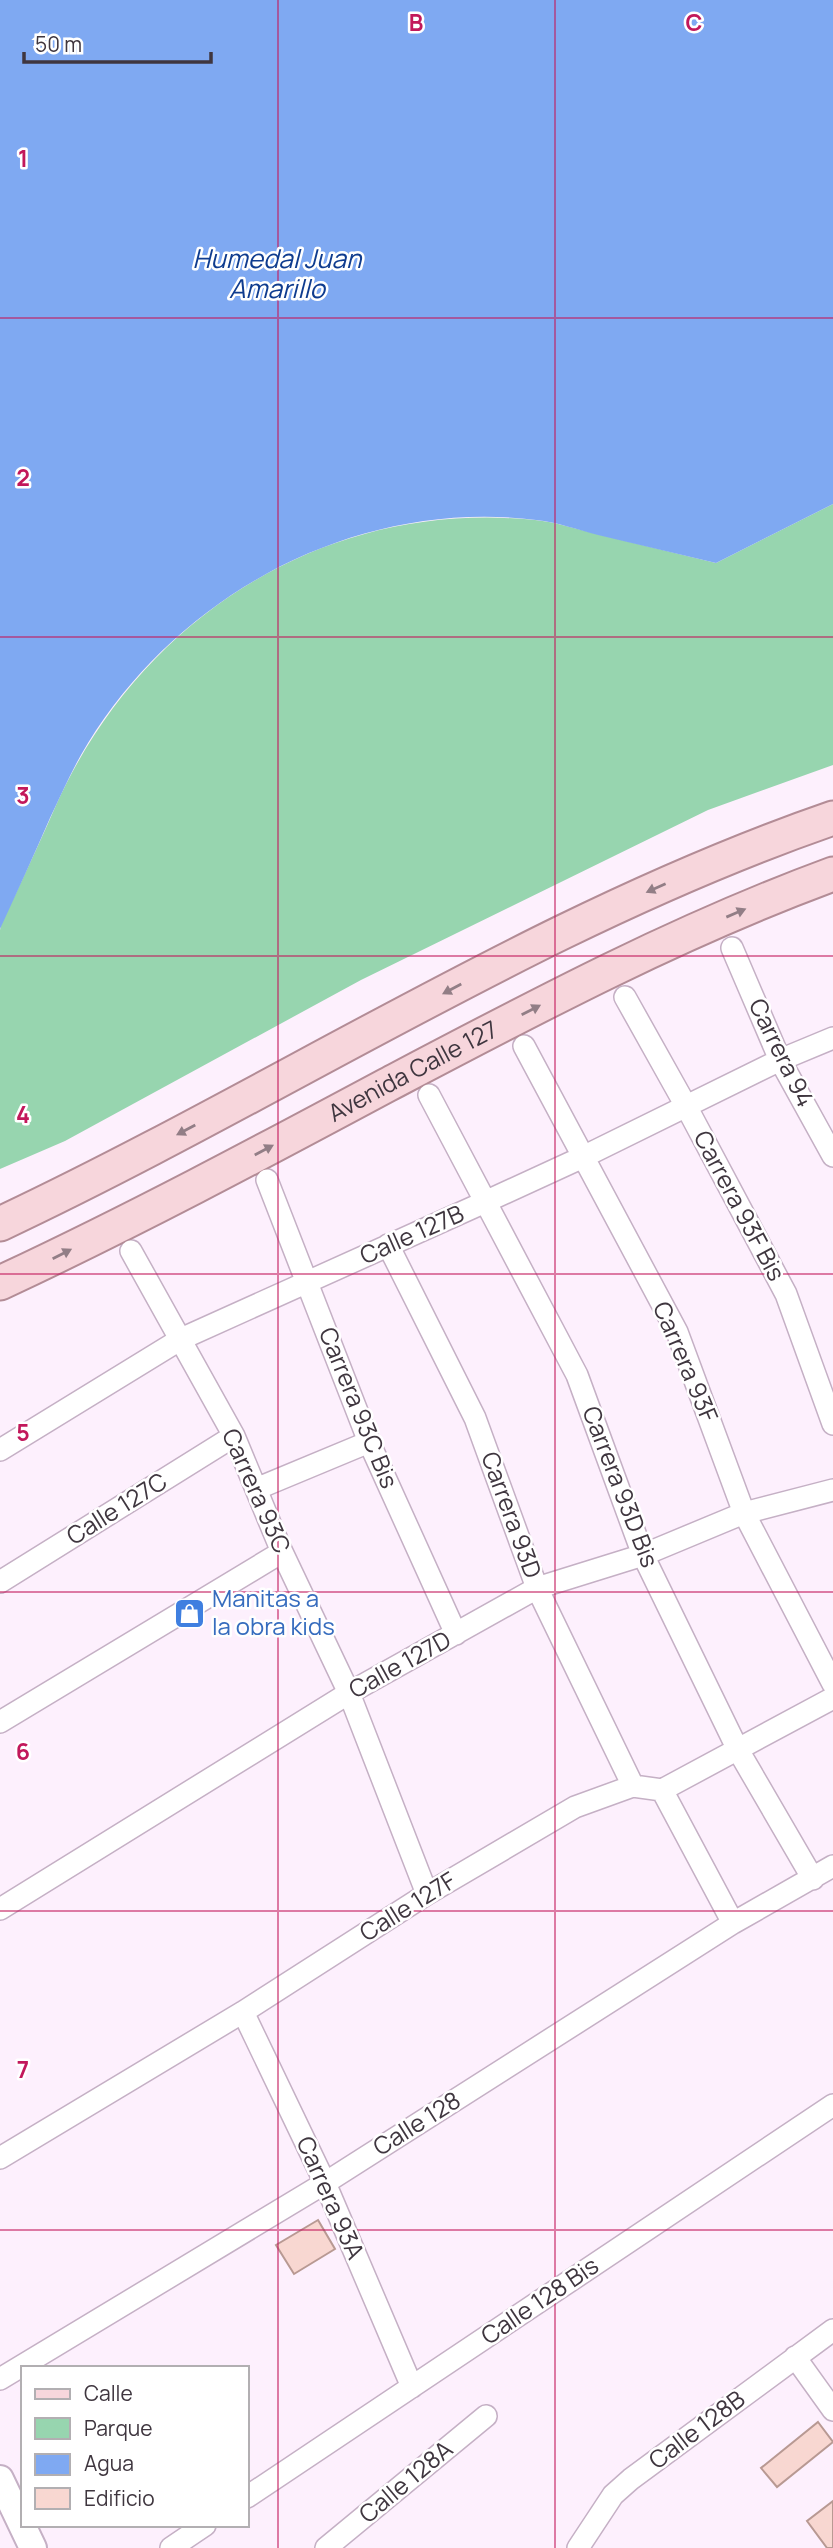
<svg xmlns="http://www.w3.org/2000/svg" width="833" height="2548" font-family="Manrope,sans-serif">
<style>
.green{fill:#97d5af}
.water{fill:#7fa9f2}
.building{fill:#f8d7d1;stroke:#b89993;stroke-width:2}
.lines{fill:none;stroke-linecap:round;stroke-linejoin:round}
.minor-casing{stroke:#c5b0c5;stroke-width:24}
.tertiary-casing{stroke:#c5b0c5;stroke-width:30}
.primary-casing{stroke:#b38c96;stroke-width:37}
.minor{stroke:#fff;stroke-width:21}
.tertiary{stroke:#fff;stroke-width:26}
.primary{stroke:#f7d6dc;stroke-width:33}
.oneway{fill:#927e86}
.grid{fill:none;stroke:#c2185b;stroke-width:2;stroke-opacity:0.55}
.labels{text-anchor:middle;stroke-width:5;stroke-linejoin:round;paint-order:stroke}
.street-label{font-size:24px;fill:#3f363f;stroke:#fff}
.shop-label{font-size:24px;fill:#366cbe;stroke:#fff;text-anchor:start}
.water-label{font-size:26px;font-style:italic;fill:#0f3c8f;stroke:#fff}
.grid-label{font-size:23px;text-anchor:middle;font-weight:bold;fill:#c2185b;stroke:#fff;stroke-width:5;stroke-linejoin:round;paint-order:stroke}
</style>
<rect width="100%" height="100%" fill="#fdf0fd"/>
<!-- green -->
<path class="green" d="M 833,504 L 833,765 L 708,810 L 361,980 L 65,1141 L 0,1169 C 0,1112 0,1056 0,1000 C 0,978 0,952 0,930 C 2,918 11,904 16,893 C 30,863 44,833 57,803 C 143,615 327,499 535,520 C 555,522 577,529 597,534 C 637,544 676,553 716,563 Z"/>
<!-- water -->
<path class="water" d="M 0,0 L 833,0 L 833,504 L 716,563 C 677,554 637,544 598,535 C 578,530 557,522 536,520 C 358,498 181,592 88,743 C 73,767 62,793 50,818 C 34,855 17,892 0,929 Z"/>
<!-- building -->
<path class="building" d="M 318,2220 L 335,2249 L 294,2274 L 276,2245 Z
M 818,2422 L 833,2442 L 777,2487 L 761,2468 Z
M 833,2501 L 833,2548 L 827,2548 L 807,2521 Z"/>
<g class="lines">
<defs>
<path id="minor" d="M 732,948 L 780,1060 L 833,1156
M 625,997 L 686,1106 L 786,1294 L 833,1424
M 524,1046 L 677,1332 L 744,1513 L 833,1684
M 429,1095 L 577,1375 L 643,1555 L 738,1750 L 813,1879
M 267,1180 L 369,1442 L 456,1634
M 388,1245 L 475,1418 L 537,1588 L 633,1786
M 131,1251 L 234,1436 L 282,1552 L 349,1693 L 427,1894
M 0,1450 L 181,1339 L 485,1202 L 583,1157 L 780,1060 L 833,1038
M 256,1489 L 369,1442
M 0,1582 L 234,1436
M 0,1722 L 282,1552
M 662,1790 L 733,1923
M 0,1909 L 349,1693 L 537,1588 L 643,1555 L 744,1513 L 833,1490
M 243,2012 L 325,2183 L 412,2387
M 0,2158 L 243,2012 L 427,1894 L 575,1807 L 633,1786 L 662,1790 L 833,1698
M 795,2357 L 833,2410
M 0,2379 L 325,2183 L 733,1923 L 833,1866
M 247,2497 L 833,2105
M 171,2548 L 205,2525
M 326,2548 L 486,2416
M 578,2548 L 613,2495 L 631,2479 L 833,2330"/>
<path id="tertiary" d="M 0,2479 L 33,2548"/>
<g id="primary">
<path d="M 0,1224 C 280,1092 540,919 833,818"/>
<path id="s1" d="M 0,1283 C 131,1222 260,1153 387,1085 C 533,1008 678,931 833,874"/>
</g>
</defs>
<!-- minor casing -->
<use href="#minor" class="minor-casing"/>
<!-- tertiary casing -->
<use href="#tertiary" class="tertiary-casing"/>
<!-- primary casing -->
<use href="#primary" class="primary-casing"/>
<!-- minor -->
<use href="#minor" class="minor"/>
<!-- tertiary -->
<use href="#tertiary" class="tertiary"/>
<!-- primary -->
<use href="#primary" class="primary"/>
</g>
<!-- one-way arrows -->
<defs><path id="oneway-solid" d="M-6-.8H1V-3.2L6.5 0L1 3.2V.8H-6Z" transform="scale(1.75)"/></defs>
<g class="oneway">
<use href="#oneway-solid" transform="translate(656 888) rotate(156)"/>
<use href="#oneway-solid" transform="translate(736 913) rotate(-23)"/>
<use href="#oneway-solid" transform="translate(452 989) rotate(152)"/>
<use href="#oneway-solid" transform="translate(531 1010) rotate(-27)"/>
<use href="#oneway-solid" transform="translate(186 1130) rotate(152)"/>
<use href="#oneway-solid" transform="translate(264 1150) rotate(-28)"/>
<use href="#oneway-solid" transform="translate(62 1254) rotate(-27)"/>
</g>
<!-- grid -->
<path class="grid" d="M 278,0 L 278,2548M 555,0 L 555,2548M 0,318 L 833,318M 0,637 L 833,637M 0,956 L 833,956M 0,1274 L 833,1274M 0,1592 L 833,1592M 0,1911 L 833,1911M 0,2230 L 833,2230"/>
<!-- icons -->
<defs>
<symbol id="shop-square" viewBox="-11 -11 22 22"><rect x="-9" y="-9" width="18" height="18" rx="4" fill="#3f7fe0" stroke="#fff"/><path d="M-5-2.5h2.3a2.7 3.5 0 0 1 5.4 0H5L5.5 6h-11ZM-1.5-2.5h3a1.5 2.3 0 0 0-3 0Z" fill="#fff"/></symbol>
</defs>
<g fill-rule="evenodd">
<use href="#shop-square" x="172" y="1596" width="35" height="35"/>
</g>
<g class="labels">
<!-- street labels -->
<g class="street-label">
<text transform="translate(781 1053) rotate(64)" y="8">Carrera 94</text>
<text dy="8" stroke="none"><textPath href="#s1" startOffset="464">Avenida Calle 127</textPath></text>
<text transform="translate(739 1206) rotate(62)" y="8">Carrera 93F Bis</text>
<text transform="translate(412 1235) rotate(-24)" y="8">Calle 127B</text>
<text transform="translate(685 1362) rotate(67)" y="8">Carrera 93F</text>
<text transform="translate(358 1408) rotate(68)" y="8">Carrera 93C Bis</text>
<text transform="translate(620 1487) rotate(69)" y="8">Carrera 93D Bis</text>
<text transform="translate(256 1491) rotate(66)" y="8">Carrera 93C</text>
<text transform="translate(117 1509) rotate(-32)" y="8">Calle 127C</text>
<text transform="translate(511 1515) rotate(70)" y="8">Carrera 93D</text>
<text transform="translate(400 1665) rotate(-29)" y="8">Calle 127D</text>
<text transform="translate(408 1907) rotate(-32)" y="8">Calle 127F</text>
<text transform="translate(417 2124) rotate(-32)" y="8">Calle 128</text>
<text transform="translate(330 2198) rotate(66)" y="8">Carrera 93A</text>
<text transform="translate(540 2301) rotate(-34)" y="8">Calle 128 Bis</text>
<text transform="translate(697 2430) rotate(-37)" y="8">Calle 128B</text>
<text transform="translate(406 2482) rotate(-40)" y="8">Calle 128A</text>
</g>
<!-- shop labels -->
<g class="shop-label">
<text x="212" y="1607">Manitas a<tspan x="212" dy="28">la obra kids</tspan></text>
</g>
<!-- water labels -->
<g class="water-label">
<text x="277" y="268">Humedal Juan<tspan x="277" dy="30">Amarillo</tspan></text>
</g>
</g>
<g class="grid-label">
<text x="416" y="31">B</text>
<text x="694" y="31">C</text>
<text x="23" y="167">1</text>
<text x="23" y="486">2</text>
<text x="23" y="804">3</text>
<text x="23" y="1123">4</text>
<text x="23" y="1441">5</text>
<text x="23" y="1760">6</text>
<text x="23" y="2078">7</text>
</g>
<!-- legend -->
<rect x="21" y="2366" width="228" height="161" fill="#ffffff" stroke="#b2afb2" stroke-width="2"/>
<rect x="35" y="2389" width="35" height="10" fill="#f7d6dc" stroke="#b2afb2" stroke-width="2"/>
<text x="84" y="2401" font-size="21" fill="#3f363f">Calle</text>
<rect x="35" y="2418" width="35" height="21" fill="#97d5af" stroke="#b2afb2" stroke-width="2"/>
<text x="84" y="2436" font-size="21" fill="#3f363f">Parque</text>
<rect x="35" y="2454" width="35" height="21" fill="#7fa9f2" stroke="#b2afb2" stroke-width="2"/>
<text x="84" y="2471" font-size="21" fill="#3f363f">Agua</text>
<rect x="35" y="2488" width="35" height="21" fill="#f8d7d1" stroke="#b2afb2" stroke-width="2"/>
<text x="84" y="2506" font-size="21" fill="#3f363f">Edificio</text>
<!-- scale -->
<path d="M24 52v10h187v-10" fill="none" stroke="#3f363f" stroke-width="3.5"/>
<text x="35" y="52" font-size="21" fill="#3f363f" stroke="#ffffff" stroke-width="5" paint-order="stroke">50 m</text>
</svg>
